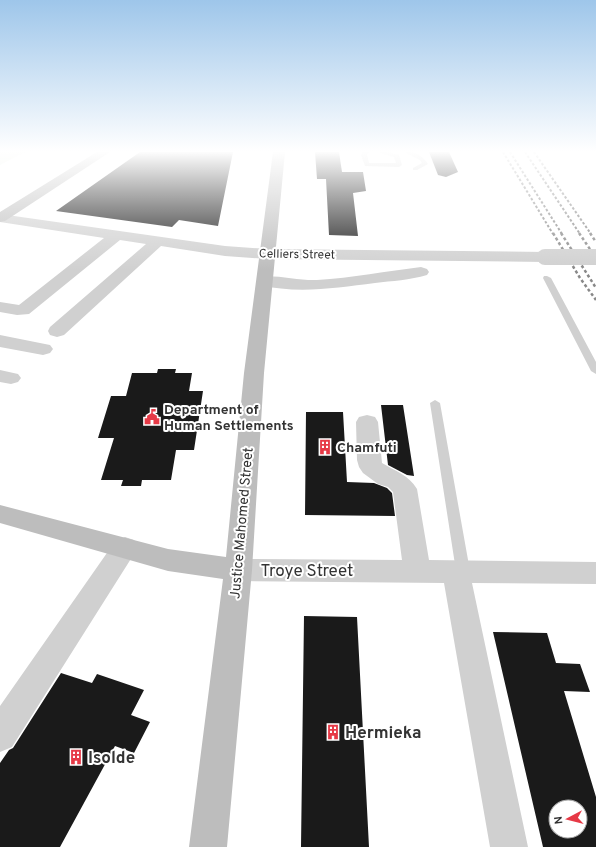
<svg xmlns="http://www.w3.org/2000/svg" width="596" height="847" font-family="Overpass,sans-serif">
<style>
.green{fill:#e6ecdf}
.building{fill:#1a1a1a;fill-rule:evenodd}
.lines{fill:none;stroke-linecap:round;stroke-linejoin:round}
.lane{fill:#d0d0d0;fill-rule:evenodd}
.street{fill:#d0d0d0;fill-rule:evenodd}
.secondary{fill:#bdbdbd;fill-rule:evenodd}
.rail-far1{stroke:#888;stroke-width:2;stroke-dasharray:2.5 2;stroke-linecap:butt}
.rail{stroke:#888;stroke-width:2.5;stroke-dasharray:3 2.5;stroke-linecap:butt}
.street-bridge{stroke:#d0d0d0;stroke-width:16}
.labels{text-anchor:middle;stroke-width:4;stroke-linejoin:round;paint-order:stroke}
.far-street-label{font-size:12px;fill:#333;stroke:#fff}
.poi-label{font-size:14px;font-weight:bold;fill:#333;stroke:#fff;text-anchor:start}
.street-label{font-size:14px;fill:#333;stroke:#fff}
.near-street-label{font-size:17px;fill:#333;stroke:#fff}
.near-poi-label{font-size:17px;font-weight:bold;fill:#333;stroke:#fff;text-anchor:start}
</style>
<rect width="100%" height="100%" fill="#fff"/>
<!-- green -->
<path class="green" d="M 0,152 L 25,152 L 0,165 Z"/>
<!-- building -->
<path class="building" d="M 140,152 L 233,152 L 218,226 L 179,220 L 172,227 L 56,211 Z
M 315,152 L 339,152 L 342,172 L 363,172 L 366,191 L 353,193 L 358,236 L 329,235 L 326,179 L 317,179 Z
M 429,152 L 449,152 L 458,172 L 446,177 L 438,175 Z
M 158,369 L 176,369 L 175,373 L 192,373 L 189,391 L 203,391 L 194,450 L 176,450 L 171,480 L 142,480 L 141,486 L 121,486 L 123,480 L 101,480 L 114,438 L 98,438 L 111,396 L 126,396 L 132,373 L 157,373 Z
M 381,405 L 403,405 L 414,476 L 407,475 L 388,465 Z
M 306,412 L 343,412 L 347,482 L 374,483 L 387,488 L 392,493 L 395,516 L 305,515 Z
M 304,616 L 357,617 L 369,847 L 301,847 Z
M 493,632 L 547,633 L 556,663 L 580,664 L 590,692 L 564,691 L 596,797 L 596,847 L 543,847 ZM 556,807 L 580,807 L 580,831 L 556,831 Z
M 61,673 L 92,683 L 97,674 L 144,690 L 131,715 L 150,722 L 134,753 L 115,746 L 60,847 L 0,847 L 0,763 L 9,750 L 13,748 Z"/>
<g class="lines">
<!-- lane -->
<path class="lane" d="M 363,152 L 369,152 L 367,155 L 369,163 L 396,163 L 394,157 L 380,153 L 379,152 L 387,152 L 399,155 L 402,165 L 399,167 L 365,166 L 361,155 Z
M 404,152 C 414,151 423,156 428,164 L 417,170 L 413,170 L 413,168 L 422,163 L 420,160 Z
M 544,276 L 547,276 L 551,278 L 596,362 L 596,374 L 591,371 L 543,278 Z
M 435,400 L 440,403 L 470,571 L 468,575 L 463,577 L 458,575 L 456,571 L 430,403 Z"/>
<!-- street -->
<path class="street" d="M 0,214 L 225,246 L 268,249 L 545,252 L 551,254 L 553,257 L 551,260 L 545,262 L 268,259 L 225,256 L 161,246 L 64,335 L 57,337 L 50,335 L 48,331 L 50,327 L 146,244 L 120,240 L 29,314 L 17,315 L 0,312 L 0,302 L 19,305 L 104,238 L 0,222 Z
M 421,267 L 427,269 L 429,272 L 427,275 C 410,280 392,281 375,283 C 336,288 298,294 259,285 L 257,281 L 259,277 C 274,274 300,281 317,280 C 352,278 387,271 421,267 Z
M 0,335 L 50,345 L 53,349 L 50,353 L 43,355 L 0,347 Z
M 0,370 L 18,374 L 21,378 L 18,382 L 11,384 L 0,382 Z
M 367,415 L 375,417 L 378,422 L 382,463 C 395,471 409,475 417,489 L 429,560 L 596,562 L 596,584 L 472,583 L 528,847 L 490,847 L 444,583 L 238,581 L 228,578 L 224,570 L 228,562 L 238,559 L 402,560 L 393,492 L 388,487 L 378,484 L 363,473 L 359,467 L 357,460 L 356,422 L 359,417 Z
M 125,537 L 134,540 L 138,547 L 134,554 L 12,747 L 0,752 L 0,706 L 116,540 Z"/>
<!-- secondary -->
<path class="secondary" d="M 97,152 L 110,152 L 5,221 L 0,222 L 0,212 Z
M 273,152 L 285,152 L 264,373 L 252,570 L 227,847 L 189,847 L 223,579 L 168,571 L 0,523 L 0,505 L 168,549 L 226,557 L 244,373 Z"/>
<!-- rail-far1 -->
<path class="rail-far1" d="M 503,152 L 553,234
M 510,152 L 562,234
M 525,152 L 580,234
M 534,152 L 591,234"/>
<!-- rail -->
<path class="rail" d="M 553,233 L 580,278 L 596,300
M 561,233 L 596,288
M 579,233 L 596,258
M 590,233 L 596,242"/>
<!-- street-bridge -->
<path class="street-bridge" d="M 545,257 L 596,257"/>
</g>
<!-- sky -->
<linearGradient id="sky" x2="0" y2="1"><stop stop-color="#9ec6ea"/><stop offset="0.56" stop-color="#fff"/><stop offset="1" stop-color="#fff" stop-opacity="0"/></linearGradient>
<rect width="596" height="270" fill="url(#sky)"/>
<!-- icons -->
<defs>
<symbol id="civic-bare" viewBox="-9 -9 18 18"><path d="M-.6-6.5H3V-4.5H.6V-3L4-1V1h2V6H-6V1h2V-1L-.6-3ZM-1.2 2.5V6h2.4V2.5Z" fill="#e63946" stroke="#fff" stroke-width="2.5" paint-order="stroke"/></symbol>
<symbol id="building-bare" viewBox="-9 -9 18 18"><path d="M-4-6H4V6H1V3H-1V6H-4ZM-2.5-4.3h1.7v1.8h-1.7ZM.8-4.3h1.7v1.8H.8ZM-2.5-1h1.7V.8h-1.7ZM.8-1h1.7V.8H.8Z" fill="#e63946" stroke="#fff" stroke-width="2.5" paint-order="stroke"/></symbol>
</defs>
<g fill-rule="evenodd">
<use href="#civic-bare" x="141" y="406" width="22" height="22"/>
<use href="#building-bare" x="314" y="436" width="22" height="22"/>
<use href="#building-bare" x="322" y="721" width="22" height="22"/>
<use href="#building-bare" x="65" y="746" width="22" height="22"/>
</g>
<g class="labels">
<!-- far-street labels -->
<g class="far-street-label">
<text transform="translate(297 254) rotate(1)" y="4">Celliers Street</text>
</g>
<!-- poi labels -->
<g class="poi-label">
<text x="164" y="414">Department of<tspan x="164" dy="16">Human Settlements</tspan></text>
<text x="337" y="452">Chamfuti</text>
</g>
<!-- street labels -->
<g class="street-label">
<text transform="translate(241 523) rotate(-85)" y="5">Justice Mahomed Street</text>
</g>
<!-- near-street labels -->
<g class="near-street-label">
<text x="307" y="576">Troye Street</text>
</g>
<!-- near-poi labels -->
<g class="near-poi-label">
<text x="345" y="738">Hermieka</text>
<text x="88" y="763">Isolde</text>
</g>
</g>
<!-- north arrow -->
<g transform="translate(568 819) rotate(263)"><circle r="19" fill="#ffffff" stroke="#adadad"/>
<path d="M0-3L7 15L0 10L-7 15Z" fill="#e63946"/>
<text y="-6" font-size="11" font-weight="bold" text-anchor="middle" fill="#333333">N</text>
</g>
</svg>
